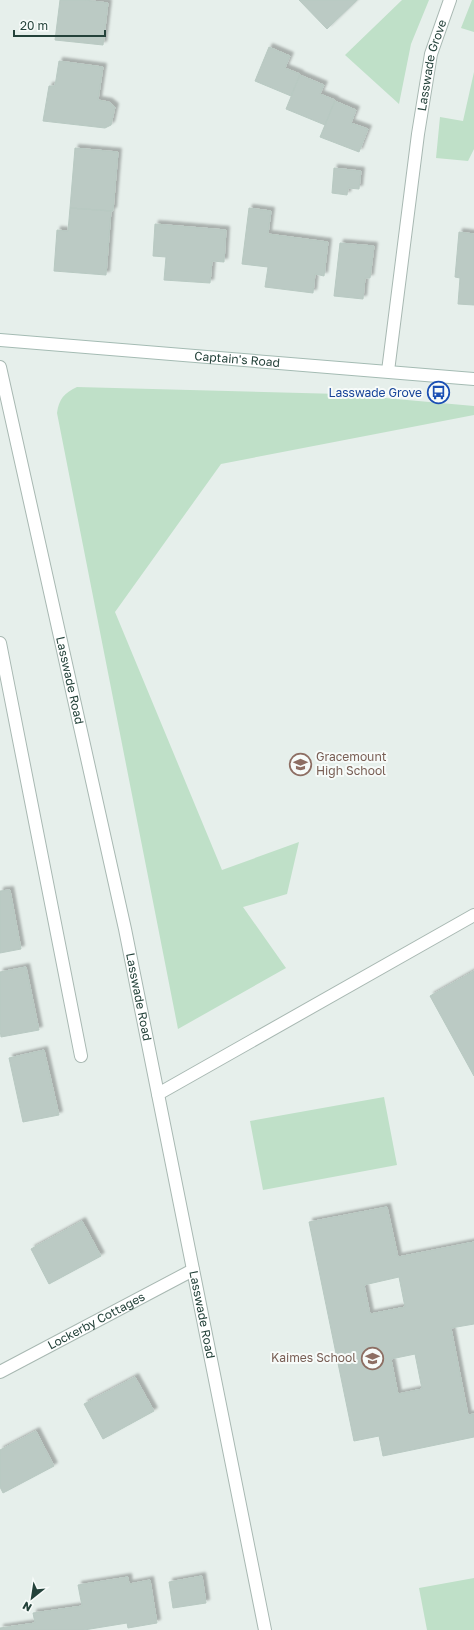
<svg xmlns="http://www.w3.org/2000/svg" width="474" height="1630" font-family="'Golos Text',sans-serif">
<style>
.green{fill:#bfe0c8}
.building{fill:#bbcac4;stroke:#b8c9c2;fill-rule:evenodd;filter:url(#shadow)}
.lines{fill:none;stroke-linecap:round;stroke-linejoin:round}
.service-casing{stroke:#a8b8b2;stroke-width:14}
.minor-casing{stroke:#a8b8b2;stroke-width:14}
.tertiary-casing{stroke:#a8b8b2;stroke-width:14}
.secondary-casing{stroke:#a4bbb3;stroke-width:14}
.service{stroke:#fff;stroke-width:12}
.minor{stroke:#fff;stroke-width:12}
.tertiary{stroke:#fff;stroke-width:12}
.secondary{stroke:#fff;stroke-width:12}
.labels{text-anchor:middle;stroke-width:4;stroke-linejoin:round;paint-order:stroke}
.street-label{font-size:12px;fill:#24423a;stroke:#f7fbf9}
.transit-label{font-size:12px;fill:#164399;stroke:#f7fbf9;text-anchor:end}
.education-label{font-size:12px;fill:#785e54;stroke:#f7fbf9;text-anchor:start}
</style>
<defs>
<filter id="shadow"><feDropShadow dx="3.5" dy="-3.5" stdDeviation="1" flood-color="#0004"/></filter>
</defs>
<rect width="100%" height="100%" fill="#e6efeb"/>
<!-- green -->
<path class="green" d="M 402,0 L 429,0 L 411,44 L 399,104 L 345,55 Z
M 472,0 L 474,0 L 474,32 L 461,28 Z
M 474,72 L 474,149 L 468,161 L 436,158 L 440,117 L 463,121 Z
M 77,387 L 340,394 L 474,406 L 474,415 L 221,464 L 115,612 L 222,870 L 299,842 L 287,894 L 243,907 L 286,968 L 178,1029 L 57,413 C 59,399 64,393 77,387 Z
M 384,1097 L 397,1165 L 263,1190 L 250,1121 Z
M 474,1578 L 474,1630 L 427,1630 L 419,1588 Z"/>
<!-- building -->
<path class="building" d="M 60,0 L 85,0 L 108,3 L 103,45 L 55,40 Z
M 299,0 L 357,0 L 327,29 Z
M 269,47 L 290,56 L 285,68 L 300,74 L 291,96 L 255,81 Z
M 59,61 L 103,67 L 98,100 L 109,102 L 115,107 L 111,125 L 105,128 L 43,121 L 49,86 L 55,86 Z
M 300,75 L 324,85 L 320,94 L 335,100 L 325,125 L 286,109 Z
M 335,101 L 356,110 L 351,123 L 368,129 L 359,152 L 320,137 Z
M 75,148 L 118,152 L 113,211 L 70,208 Z
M 334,168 L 361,171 L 359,189 L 348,188 L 347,195 L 332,193 Z
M 70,208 L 111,211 L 106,275 L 54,271 L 57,230 L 68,231 Z
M 249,208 L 271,211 L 268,234 L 328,242 L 324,276 L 315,274 L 313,293 L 265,287 L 268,267 L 242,264 Z
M 155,224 L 226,230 L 224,262 L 212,261 L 210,283 L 164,280 L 166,257 L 153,256 Z
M 459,232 L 474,234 L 474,305 L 458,304 L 460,278 L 455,277 Z
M 340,243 L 374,246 L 370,278 L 365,278 L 363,299 L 334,296 Z
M 10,890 L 21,949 L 0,953 L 0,891 Z
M 26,967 L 39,1030 L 1,1037 L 0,1030 L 0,972 Z
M 474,971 L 474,1076 L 430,996 Z
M 44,1050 L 59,1115 L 23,1122 L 9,1058 Z
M 387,1207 L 398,1257 L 474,1242 L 474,1324 L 451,1328 L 468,1415 L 474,1414 L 474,1437 L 383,1456 L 379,1436 L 354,1441 L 309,1222 ZM 399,1277 L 405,1307 L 370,1314 L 364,1285 ZM 415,1354 L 422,1389 L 398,1394 L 391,1359 Z
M 82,1221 L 101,1256 L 49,1284 L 31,1249 Z
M 135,1377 L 154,1411 L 103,1439 L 84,1404 Z
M 36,1431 L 54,1466 L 3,1493 L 0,1487 L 0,1450 Z
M 202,1576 L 206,1603 L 173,1608 L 169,1582 Z
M 128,1577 L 129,1584 L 150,1580 L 157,1623 L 128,1628 L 127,1623 L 84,1630 L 0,1630 L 0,1628 L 35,1623 L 33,1613 L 82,1606 L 78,1585 Z"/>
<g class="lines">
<defs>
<g id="service">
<path d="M 158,1094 L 474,915"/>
<path id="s1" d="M 0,1372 L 193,1270"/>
</g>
<g id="minor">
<path id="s2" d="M 388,371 L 418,134 L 431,54 L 450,0"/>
<path d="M 0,643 L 81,1056"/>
</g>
<g id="tertiary">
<path id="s3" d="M 0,367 L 125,929 L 265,1630"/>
</g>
<g id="secondary">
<path id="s4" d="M 0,340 L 474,379"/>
</g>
</defs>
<!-- service casing -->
<use href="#service" class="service-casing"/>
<!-- minor casing -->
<use href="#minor" class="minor-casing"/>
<!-- tertiary casing -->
<use href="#tertiary" class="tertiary-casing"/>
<!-- secondary casing -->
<use href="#secondary" class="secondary-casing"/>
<!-- service -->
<use href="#service" class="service"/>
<!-- minor -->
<use href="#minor" class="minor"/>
<!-- tertiary -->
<use href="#tertiary" class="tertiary"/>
<!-- secondary -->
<use href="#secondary" class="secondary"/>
</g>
<!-- icons -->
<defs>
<symbol id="bus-ring" viewBox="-11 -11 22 22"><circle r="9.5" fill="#f7fbf9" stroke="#1a4fb4" stroke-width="1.5"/><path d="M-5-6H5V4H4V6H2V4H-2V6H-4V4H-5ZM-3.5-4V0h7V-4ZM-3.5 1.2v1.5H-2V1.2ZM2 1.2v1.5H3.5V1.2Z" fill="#1a4fb4"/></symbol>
<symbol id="school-ring" viewBox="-11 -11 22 22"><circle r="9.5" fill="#f7fbf9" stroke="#8d6e63" stroke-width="1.5"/><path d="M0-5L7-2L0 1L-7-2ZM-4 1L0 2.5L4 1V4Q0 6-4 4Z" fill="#8d6e63"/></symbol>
</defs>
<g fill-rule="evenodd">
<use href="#bus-ring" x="426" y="380" width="25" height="25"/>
<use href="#school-ring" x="288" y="752" width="25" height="25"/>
<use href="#school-ring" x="360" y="1346" width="25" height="25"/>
</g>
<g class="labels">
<!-- street labels -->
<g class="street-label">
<text dy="4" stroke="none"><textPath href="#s2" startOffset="309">Lasswade Grove</textPath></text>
<text dy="4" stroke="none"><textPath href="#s4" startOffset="238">Captain's Road</textPath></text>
<text dy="4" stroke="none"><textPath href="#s3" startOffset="321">Lasswade Road</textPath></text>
<text dy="4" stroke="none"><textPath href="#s3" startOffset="645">Lasswade Road</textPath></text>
<text dy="4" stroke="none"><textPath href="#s3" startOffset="969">Lasswade Road</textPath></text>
<text dy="4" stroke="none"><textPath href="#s1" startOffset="109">Lockerby Cottages</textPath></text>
</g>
<!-- transit labels -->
<g class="transit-label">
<text x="422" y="397">Lasswade Grove</text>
</g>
<!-- education labels -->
<g class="education-label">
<text x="316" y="761">Gracemount<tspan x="316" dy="14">High School</tspan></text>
<text x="356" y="1362" text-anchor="end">Kaimes School</text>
</g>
</g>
<!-- north arrow -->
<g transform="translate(32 1598) rotate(210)" stroke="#f7fbf9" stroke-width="3" paint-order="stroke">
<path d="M0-3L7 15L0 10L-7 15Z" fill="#24423a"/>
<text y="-6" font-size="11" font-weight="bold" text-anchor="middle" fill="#24423a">N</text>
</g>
<!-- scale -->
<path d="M14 30v6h91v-6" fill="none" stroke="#24423a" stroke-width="2"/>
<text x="20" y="30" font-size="12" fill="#24423a" stroke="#f7fbf9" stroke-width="3" paint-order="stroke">20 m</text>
</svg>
